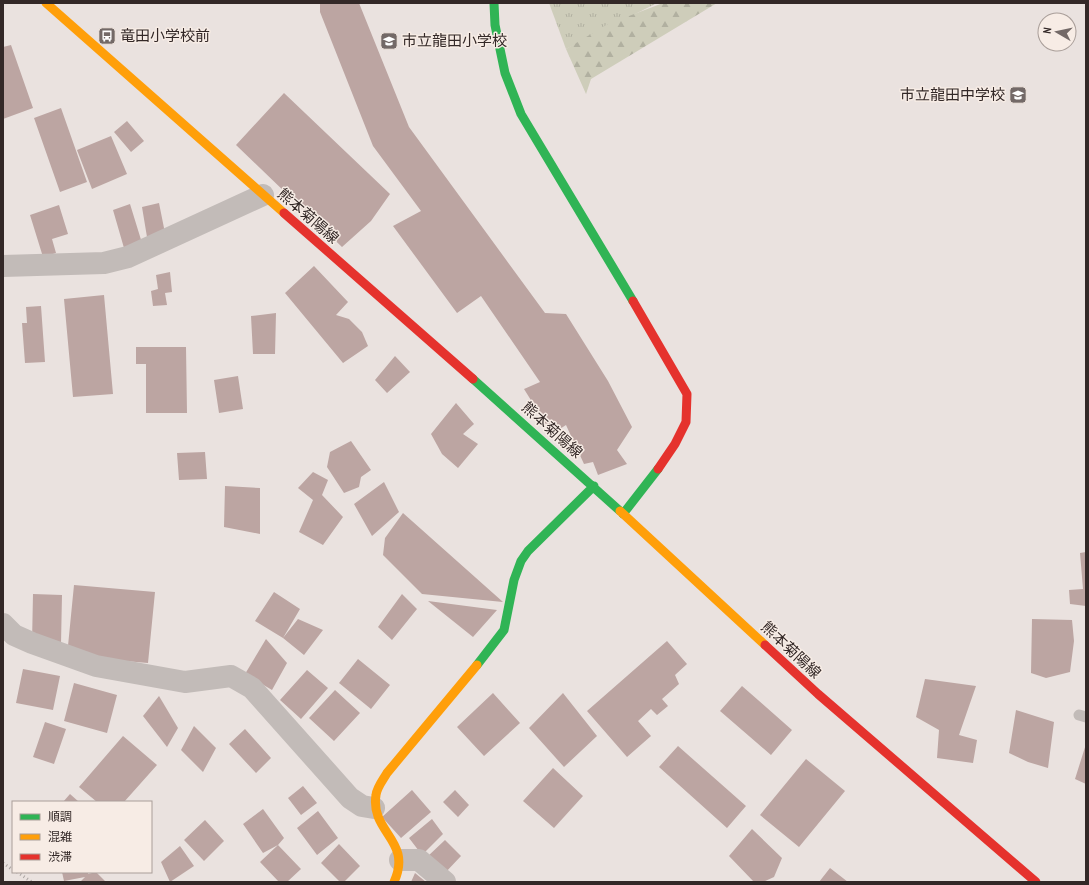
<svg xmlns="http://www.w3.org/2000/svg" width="1089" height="885" font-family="'PT Sans Narrow','Noto Sans JP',sans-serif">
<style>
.grass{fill:url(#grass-tufts)}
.forest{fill:url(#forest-firs)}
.building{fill:#bca5a2}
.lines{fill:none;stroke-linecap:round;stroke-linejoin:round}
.lane{stroke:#c2bbb8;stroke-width:11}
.street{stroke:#c2bbb8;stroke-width:22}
.fast{stroke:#30b455;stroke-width:9}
.slow{stroke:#ff9f0a;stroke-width:9}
.jam{stroke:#e5322d;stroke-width:9}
.rail{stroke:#aba5a2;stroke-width:3;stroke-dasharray:1 3;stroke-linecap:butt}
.labels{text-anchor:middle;stroke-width:3;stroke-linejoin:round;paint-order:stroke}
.poi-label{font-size:15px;fill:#332827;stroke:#f7ece5;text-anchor:start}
.street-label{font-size:15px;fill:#332827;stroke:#f7ece5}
</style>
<defs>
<pattern id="grass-tufts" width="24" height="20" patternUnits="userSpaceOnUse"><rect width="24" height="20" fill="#cecdba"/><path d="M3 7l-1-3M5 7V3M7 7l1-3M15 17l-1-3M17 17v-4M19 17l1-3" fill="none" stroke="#b1b0a0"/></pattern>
<pattern id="forest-firs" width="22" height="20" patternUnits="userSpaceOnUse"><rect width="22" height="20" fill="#cecdba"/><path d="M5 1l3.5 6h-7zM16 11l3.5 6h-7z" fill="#b1b0a0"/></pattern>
</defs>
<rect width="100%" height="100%" fill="#eae2df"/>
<!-- grass -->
<path class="grass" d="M 549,3 L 657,3 L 566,49 Z"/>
<!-- forest -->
<path class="forest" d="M 663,3 L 717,3 L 591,79 L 586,94 L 566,49 L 608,24 Z"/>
<!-- building -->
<path class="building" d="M 320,3 L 359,3 L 409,127 L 545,313 L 566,314 L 608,381 L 632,427 L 617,450 L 627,464 L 598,475 L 593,462 L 584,464 L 566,425 L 552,434 L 524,389 L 540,382 L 481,296 L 457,313 L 393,226 L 421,211 L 373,146 L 320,12 Z
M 11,45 L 33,108 L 3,119 L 3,47 Z
M 284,93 L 390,194 L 371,221 L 342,247 L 236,145 Z
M 61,108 L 87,182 L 60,192 L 34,118 Z
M 127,121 L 144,141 L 131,152 L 114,132 Z
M 111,136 L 127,174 L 92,189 L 77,150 Z
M 159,203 L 165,233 L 147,237 L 142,207 Z
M 130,204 L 142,243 L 124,248 L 113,210 Z
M 59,205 L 68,234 L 52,239 L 56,253 L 43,257 L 30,215 Z
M 314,266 L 348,302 L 336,315 L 349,319 L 362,332 L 368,346 L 343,363 L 285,293 Z
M 170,272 L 172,292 L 165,293 L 167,305 L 153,306 L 151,291 L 158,289 L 156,275 Z
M 104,295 L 113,394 L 73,397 L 64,299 Z
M 41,306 L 45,362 L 25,363 L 22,323 L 27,323 L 26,307 Z
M 276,313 L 275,354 L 253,354 L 251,316 Z
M 136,347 L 186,347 L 187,413 L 146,413 L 146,364 L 136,364 Z
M 395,356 L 410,372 L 387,393 L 375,380 Z
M 238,376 L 243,409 L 219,413 L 214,380 Z
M 456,403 L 474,424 L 463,434 L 478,444 L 458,468 L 442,454 L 431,434 Z
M 351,441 L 371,470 L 361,477 L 359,487 L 344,493 L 327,467 L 330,452 Z
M 205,452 L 207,479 L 179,480 L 177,453 Z
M 313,472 L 328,480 L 322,495 L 343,517 L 323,545 L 299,532 L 313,500 L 298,488 Z
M 384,482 L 399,512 L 372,536 L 354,504 Z
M 225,486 L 260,488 L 260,534 L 224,527 Z
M 403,513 L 503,602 L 422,594 L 383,555 L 385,538 Z
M 1086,552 L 1086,606 L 1070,604 L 1069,590 L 1083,589 L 1080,553 Z
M 74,585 L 155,592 L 148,663 L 67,656 Z
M 274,592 L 300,609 L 283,638 L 298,619 L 323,630 L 304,655 L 283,638 L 255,621 Z
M 33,594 L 62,595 L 61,644 L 32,643 Z
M 402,594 L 417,609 L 392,640 L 378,627 Z
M 428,601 L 497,610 L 473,637 Z
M 1032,619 L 1072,620 L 1074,641 L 1070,672 L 1046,678 L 1031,673 Z
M 266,639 L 287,663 L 272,690 L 245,674 Z
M 667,641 L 687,664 L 675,675 L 679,684 L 662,699 L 668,706 L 657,715 L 651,709 L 638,721 L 651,736 L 627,757 L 587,711 Z
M 358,659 L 390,685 L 371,709 L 339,683 Z
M 23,669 L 60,676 L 53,710 L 16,703 Z
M 307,670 L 328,688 L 301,719 L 280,700 Z
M 925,679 L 976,686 L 959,735 L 977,740 L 973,763 L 937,758 L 939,730 L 916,717 Z
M 74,683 L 117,695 L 107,733 L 64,721 Z
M 742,686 L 792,730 L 771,755 L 720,711 Z
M 335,690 L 360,713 L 334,741 L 309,718 Z
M 493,693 L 520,723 L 484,756 L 457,727 Z
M 563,693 L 597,736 L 564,767 L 529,728 Z
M 159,696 L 178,728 L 167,747 L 143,716 Z
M 1016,710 L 1054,722 L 1048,768 L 1028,762 L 1009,753 Z
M 45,722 L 66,729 L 54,764 L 33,757 Z
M 194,726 L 216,748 L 203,772 L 181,750 Z
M 245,729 L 271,758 L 256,773 L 229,744 Z
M 123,736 L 157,765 L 124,802 L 97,802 L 79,787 Z
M 1086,744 L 1086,784 L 1075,779 Z
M 678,746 L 746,806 L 727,828 L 659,767 Z
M 806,759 L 845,791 L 799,847 L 760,815 Z
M 553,768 L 583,796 L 554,828 L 523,801 Z
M 303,786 L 317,803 L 301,815 L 288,798 Z
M 412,790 L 431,812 L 401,838 L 382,817 Z
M 455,790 L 469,805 L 458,817 L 443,802 Z
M 70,794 L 79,802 L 63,802 Z
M 263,809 L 284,838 L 278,845 L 301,869 L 287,882 L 279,882 L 260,862 L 278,845 L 263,853 L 243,824 Z
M 318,811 L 338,838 L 317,855 L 297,828 Z
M 432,819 L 443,834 L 422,855 L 409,838 Z
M 205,820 L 224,841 L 204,861 L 184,840 Z
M 752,829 L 782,858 L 774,877 L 763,882 L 754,882 L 729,856 Z
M 445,840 L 461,856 L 444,874 L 427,857 Z
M 339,844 L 360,866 L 344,882 L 340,882 L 321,863 Z
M 180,846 L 194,866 L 170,882 L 161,862 Z
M 830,868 L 848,882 L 819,882 Z
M 62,872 L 88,872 L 88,874 L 96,872 L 106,882 L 80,882 L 85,877 L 64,881 Z
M 415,873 L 426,882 L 411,882 Z"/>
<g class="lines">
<!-- lane -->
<path class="lane" d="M 1079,715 L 1086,717"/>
<!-- street -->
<path class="street" d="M 3,266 L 104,263 L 128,257 L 263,195
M 3,624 L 14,635 L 32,643 L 96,666 L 185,682 L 231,676 L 252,688 L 350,798 L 362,806 L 374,808
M 400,860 L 419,860 L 445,882"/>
<!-- fast -->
<path class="fast" d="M 494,3 L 495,25 L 505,73 L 521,114 L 633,301
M 473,379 L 620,511
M 623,514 L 658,469
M 477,665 L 504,630 L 514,580 L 521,561 L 528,551 L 594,486"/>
<!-- slow -->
<path class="slow" d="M 46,3 L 284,213
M 620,511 L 765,645
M 394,882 C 413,840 370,833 376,795 C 377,787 383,780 387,773 L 477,665"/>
<!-- jam -->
<path class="jam" d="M 284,213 L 473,379
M 633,301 L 687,394 L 686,422 L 675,444 L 658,469
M 765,645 L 818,694 L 1036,882"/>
<!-- rail -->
<path class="rail" d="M 3,863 L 13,870
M 17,872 L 32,882"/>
</g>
<!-- icons -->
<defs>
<symbol id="bus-square" viewBox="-11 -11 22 22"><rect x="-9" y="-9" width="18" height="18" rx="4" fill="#736967" stroke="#f7ece5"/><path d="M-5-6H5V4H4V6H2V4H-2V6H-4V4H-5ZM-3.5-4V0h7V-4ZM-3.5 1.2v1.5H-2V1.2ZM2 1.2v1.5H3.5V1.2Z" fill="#fff"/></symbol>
<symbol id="school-square" viewBox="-11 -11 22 22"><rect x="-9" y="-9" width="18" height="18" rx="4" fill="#736967" stroke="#f7ece5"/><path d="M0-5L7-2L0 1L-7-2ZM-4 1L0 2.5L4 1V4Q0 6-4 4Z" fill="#fff"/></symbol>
</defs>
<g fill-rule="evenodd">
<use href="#bus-square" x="97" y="26" width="20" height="20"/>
<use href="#school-square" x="379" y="31" width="20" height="20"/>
<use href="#school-square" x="1008" y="85" width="20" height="20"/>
</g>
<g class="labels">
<!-- poi labels -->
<g class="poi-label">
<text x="120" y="41">竜田小学校前</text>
<text x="402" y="46">市立龍田小学校</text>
<text x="1005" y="100" text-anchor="end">市立龍田中学校</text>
</g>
<!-- street labels -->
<g class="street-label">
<text transform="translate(308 216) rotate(41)" y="5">熊本菊陽線</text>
<text transform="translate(552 430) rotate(42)" y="5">熊本菊陽線</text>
<text transform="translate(791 650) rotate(43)" y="5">熊本菊陽線</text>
</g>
</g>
<!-- border -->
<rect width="1089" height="885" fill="none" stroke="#332827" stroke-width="8"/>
<!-- legend -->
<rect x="12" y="801" width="140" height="72" fill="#f7ece5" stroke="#a99e99"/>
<rect x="20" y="814" width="20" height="6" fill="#30b455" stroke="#a99e99"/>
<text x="48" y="821" font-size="12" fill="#332827">順調</text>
<rect x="20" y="834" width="20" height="6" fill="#ff9f0a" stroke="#a99e99"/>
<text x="48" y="841" font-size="12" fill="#332827">混雑</text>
<rect x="20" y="854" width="20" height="6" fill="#e5322d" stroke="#a99e99"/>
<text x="48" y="861" font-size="12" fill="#332827">渋滞</text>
<!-- north arrow -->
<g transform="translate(1057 32) rotate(279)"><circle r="19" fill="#f7ece5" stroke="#a99e99"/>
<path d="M0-3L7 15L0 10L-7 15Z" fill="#736967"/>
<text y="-6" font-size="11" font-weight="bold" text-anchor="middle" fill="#332827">N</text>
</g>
</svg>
